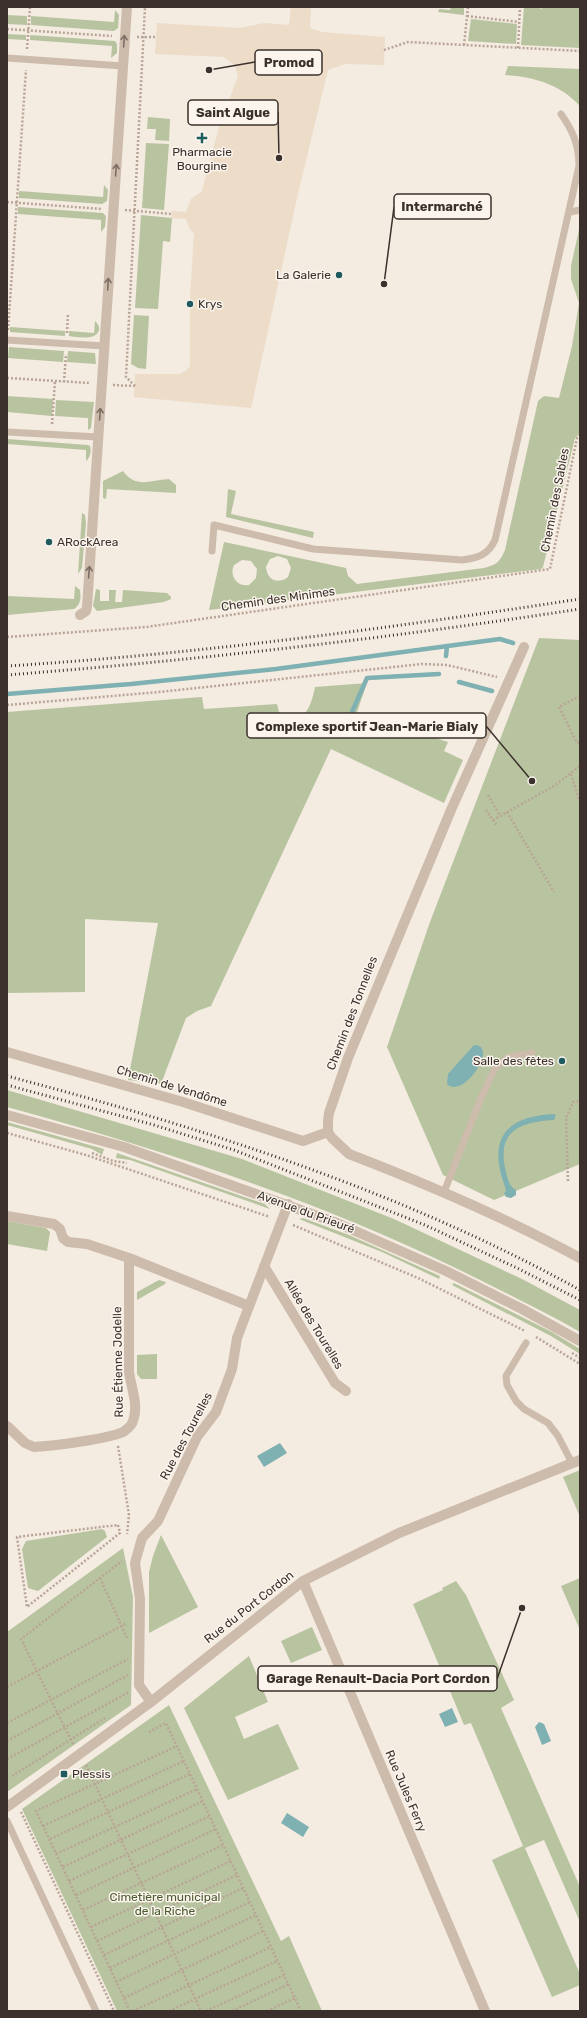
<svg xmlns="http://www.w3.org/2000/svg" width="587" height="2018" font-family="Rubik,sans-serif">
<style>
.green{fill:#b8c4a0;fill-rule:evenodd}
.plaza{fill:#ecdcc8}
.water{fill:#7fb0b2}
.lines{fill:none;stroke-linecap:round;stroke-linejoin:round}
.stream{stroke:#7fb0b2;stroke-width:4.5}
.path{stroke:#b9a596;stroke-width:2.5;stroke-dasharray:2 2;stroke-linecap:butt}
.service{stroke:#cdbbac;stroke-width:7}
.minor{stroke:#cdbbac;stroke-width:10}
.tertiary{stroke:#cdbbac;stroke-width:10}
.rail{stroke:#3b302b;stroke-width:3;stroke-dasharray:1 3;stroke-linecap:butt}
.oneway{stroke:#7d6f65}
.poi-dot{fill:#1f5a5e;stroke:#fbf5ee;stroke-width:1.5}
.labels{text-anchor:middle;stroke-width:3;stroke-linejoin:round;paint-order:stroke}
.poi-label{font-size:12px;fill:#3b302b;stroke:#fbf5ee;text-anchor:start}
.street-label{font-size:12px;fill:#3b302b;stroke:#fbf5ee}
.park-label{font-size:12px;fill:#4a5a2e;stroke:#fbf5ee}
.leader{fill:none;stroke:#3b302b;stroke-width:1.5}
.callout-dot{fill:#3b302b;stroke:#fbf5ee;stroke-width:1.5}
.callout{fill:#fbf5ee;stroke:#3b302b;stroke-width:1.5}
.callout-label{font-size:13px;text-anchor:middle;font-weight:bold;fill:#3b302b}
</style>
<rect width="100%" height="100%" fill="#f4ebe1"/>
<!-- green -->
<path class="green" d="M 451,7 L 464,7 L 464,15 L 438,12 L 439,9 L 450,10 Z
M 524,7 L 538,7 L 541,9 L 543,7 L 580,7 L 580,48 L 521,45 Z
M 115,10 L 119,15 L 118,28 L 114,31 L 31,25 L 31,16 L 114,22 Z
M 7,15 L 27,16 L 27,25 L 7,24 Z
M 471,19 L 517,24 L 516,44 L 468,41 Z
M 7,34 L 26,35 L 26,40 L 7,39 Z
M 30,35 L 115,41 L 117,44 L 117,53 L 111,58 L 112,46 L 30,40 Z
M 508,66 L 580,69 L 580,106 C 560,84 534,77 505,75 Z
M 148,117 L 170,119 L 169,141 L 155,140 L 156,129 L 147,129 Z
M 146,143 L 169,144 L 164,210 L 142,208 Z
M 104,185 L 108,190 L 107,201 L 102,204 L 19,198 L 19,191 L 103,197 Z
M 18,207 L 103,213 L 106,216 L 105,227 L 101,232 L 101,220 L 18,214 Z
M 141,215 L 172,218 L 170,242 L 163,241 L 158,309 L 135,308 Z
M 580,225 L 580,433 L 575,438 L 543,567 L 541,569 L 209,610 L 224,542 L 346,568 L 348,576 L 357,584 L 484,568 C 496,565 500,562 505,550 L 538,401 L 544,396 L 559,398 L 572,346 L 579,303 L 571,279 L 571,266 ZM 278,556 L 287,559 L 291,568 L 288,577 C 278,585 267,580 266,567 L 270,559 ZM 242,560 L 251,561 L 257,569 L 256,578 L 249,585 C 237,587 229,576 234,565 Z
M 134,315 L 149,316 L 146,369 L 138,368 L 131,364 Z
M 95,321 C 97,323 100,326 99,330 C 96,341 77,337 69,336 L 69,331 L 94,333 Z
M 10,327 L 65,331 L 65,336 L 10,332 Z
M 9,347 L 64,351 L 63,362 L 8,358 Z
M 68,351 L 95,353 L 96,364 L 67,362 Z
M 7,396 L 53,399 L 52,416 L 7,412 Z
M 56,400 L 94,402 L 91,428 L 88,430 L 88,418 L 55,416 Z
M 7,439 L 88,445 L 90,446 C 92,451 90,458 86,461 L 86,450 L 7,444 Z
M 123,471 C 136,489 150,480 169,479 L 176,485 L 176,493 L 107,489 L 106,499 L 103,498 L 103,481 Z
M 228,489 L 236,491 L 231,514 L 314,532 L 313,538 L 226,517 Z
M 82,513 L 85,515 L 86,523 L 82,568 L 78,574 Z
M 75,586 L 80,590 C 81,598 81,604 74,609 L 7,615 L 7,596 L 74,599 Z
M 96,589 L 100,590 L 100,601 L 109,601 L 109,590 L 116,590 L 115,602 L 122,602 L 123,590 L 167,593 L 171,597 L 171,599 L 164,602 L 97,611 L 93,606 Z
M 539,638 L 580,640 L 580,1164 L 494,1200 L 443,1175 L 387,1047 L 430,922 Z
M 367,683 L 357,712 L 448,742 L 444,751 L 463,760 L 444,803 L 331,749 L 211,1006 L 197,1011 L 186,1018 L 161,1084 L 128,1080 L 158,923 L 85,919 L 85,992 L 7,993 L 7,712 L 202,697 L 204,709 L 277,704 L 279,712 C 303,730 311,707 315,687 Z
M 7,1090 L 242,1159 L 394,1219 L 524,1280 L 580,1310 L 580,1332 C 549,1314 516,1298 484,1282 C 332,1205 171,1152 7,1107 Z
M 7,1122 L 104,1149 L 102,1155 L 92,1149 L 7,1125 Z
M 117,1153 L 265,1204 L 270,1209 L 130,1160 L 116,1158 Z
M 303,1218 L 349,1235 L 440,1276 L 439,1279 L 382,1252 L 299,1219 Z
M 7,1221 L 46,1228 L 50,1232 L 47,1251 L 7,1244 Z
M 159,1280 L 166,1282 L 165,1284 L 137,1300 L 137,1292 Z
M 454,1283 L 552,1332 L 580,1349 L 580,1354 L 551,1336 L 452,1285 Z
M 157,1354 L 157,1379 L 141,1379 L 137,1374 L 137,1355 Z
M 580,1470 L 580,1517 L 563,1477 Z
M 102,1529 L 105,1531 L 107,1537 L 38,1591 L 28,1588 L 22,1549 L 26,1541 Z
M 161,1535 L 198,1607 L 149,1633 L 149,1572 L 153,1556 Z
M 123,1548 L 133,1597 L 131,1705 L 7,1792 L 7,1632 Z
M 580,1578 L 580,1630 L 561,1586 Z
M 456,1581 L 466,1595 L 514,1700 L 501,1708 L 580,1887 L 580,1922 L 544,1840 L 525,1848 L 580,1974 L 580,1985 L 552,1997 L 492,1860 L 523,1846 L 471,1723 L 464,1725 L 450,1691 L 459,1687 L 457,1681 L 447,1684 L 413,1604 L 443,1590 L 442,1588 Z
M 312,1627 L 322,1650 L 291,1663 L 281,1641 Z
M 249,1656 L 268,1702 L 235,1717 L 244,1739 L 278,1724 L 299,1769 L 228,1800 L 184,1708 Z
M 169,1705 L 281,1941 L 289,1936 L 322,2011 L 117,2011 L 22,1809 Z"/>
<!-- plaza -->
<path class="plaza" d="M 291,7 L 311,7 L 310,28 L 322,32 L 385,37 L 384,65 L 345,64 L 328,70 L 299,189 L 251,408 L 134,397 L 135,374 L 180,374 L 187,370 L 190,366 L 190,296 L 194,234 L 190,229 L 186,219 L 171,218 L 172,211 L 186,212 L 191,199 L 202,191 L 219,127 L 238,76 L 235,66 L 224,57 L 155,54 L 157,23 L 239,28 L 265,23 L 289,25 Z"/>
<!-- water -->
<path class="water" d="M 474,1045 C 500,1045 463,1100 447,1084 L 448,1074 Z
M 553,1114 L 556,1115 L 554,1120 C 518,1122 496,1132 506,1172 C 508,1179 509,1187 516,1190 L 516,1195 L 511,1198 L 506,1197 L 504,1193 L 506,1191 C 505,1185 502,1180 501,1174 C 490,1131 515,1116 553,1114 Z
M 280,1443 L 287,1453 L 264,1467 L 257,1456 Z
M 452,1708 L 458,1722 L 445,1727 L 439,1714 Z
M 539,1722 L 544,1724 L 551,1741 L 542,1745 L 535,1727 Z
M 287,1813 L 309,1827 L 303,1837 L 281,1823 Z"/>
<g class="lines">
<!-- stream -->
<path class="stream" d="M 446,656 L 447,646
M 459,682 L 492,691
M 7,694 L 131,684 L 276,669 L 500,639 L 513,643
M 352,712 L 367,678 L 439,674"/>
<!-- path -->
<path class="path" d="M 467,16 L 519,22
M 7,29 L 112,36
M 137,37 L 156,37
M 464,45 L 468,7
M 518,48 L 520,7
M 27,49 L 30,7
M 384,50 L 408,42 L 580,51
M 7,202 L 102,209
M 125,210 L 172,214
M 8,330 L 26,70
M 67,333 L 68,313
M 7,378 L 90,383
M 64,382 L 66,354
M 113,385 L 134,386
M 135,386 L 126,377 L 145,7
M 52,424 L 55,381
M 7,637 L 146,627 L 550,569 L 577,438 L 580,435
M 580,696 L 559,707 L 577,743 L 580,741
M 7,705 L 159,692 L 422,664 L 447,665 L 497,677
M 571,774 L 580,803
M 488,795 L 500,816
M 486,810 L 497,826
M 507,812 L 554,892
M 493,820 L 554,786 L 580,766
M 7,1133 L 86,1155 L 270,1217
M 92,1153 L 113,1161 L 127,1163
M 568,1181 L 566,1118 L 573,1102 L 580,1101
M 293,1225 L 418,1278 L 525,1331
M 536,1337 L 580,1364
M 572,1353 L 580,1358
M 118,1446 L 129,1515 L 127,1534
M 118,1525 L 120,1533 L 27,1607 L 17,1537 Z
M 100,1578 L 127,1638
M 7,1687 L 127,1623
M 7,1723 L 128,1659
M 149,1732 L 166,1723 L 301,2011
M 7,1741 L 128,1675
M 73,1744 L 21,1639 L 122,1561
M 7,1759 L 129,1692
M 86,1765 L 201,2011
M 12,1776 L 105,1718
M 21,1812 L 114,2011
M 43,1826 L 184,1761
M 50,1839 L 190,1774
M 56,1854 L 197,1789
M 63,1867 L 203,1801
M 69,1881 L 210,1816
M 76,1895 L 216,1829
M 83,1910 L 223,1845
M 91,1927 L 231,1861
M 97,1941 L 237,1875
M 104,1955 L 243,1888
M 110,1968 L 250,1902
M 116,1982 L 256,1915
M 124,1998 L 263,1931
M 130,2011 L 36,1811 L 177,1746
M 133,2011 L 271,1947
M 169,2011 L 277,1961
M 206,2011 L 284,1975
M 232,2011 L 289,1984
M 267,2011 L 295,1998"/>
<!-- service -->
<path class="service" d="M 7,58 L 123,66
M 570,212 L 580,210
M 7,340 L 104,346
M 7,432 L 98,437
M 212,551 L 214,525 L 313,549 L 462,560 C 478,558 488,555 495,540 L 579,166 C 579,145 573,131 561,114
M 444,1192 L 481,1098 L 494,1070 L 508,1057 L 532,1053
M 526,1343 L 506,1376 L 507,1385 L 516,1401 L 524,1409 L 548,1423 L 558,1436 L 572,1463
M 7,1821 L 96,2011"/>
<!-- minor -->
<path class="minor" d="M 80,615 L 86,611 L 87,607 L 127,7
M 524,647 L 451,810 L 348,1058 L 329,1113 L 328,1121 L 328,1132 L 332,1138 L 349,1154 C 427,1184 506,1218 580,1258
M 7,1052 L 183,1102 L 303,1141 L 328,1132
M 7,1216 L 54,1224 L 60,1229 L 63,1238 L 68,1242 L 87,1244 L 129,1258 L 249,1306
M 264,1266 L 335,1383 L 346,1391
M 7,1426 L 25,1443 L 34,1447 C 52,1446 108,1439 123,1432 C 127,1429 132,1426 133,1421 C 139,1406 131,1387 129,1372 L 129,1258
M 303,1581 L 485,2011
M 151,1702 L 139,1685 L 140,1599 L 135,1563 L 142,1538 L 158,1521 L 197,1437 L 216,1412 L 232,1369 L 237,1338 L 288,1204
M 7,1807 L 151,1702 L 303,1581 L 399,1533 L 580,1460"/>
<!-- tertiary -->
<path class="tertiary" d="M 7,1115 L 124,1147 L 337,1223 L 446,1271 L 522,1309 L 580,1341"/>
<!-- rail -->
<path class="rail" d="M 7,666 C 199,654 390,628 580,599
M 7,675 C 199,660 390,638 580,609
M 7,1076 C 204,1128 401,1191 580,1290
M 7,1085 L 154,1125 L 234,1150 L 425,1225 L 517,1268 L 580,1300"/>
</g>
<!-- one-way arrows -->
<defs><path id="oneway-shaft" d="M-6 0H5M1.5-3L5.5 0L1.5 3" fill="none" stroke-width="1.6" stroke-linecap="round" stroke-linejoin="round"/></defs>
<g class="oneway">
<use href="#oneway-shaft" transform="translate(124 41) rotate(-86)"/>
<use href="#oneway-shaft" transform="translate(116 170) rotate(-86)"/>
<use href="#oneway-shaft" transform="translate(108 284) rotate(-87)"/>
<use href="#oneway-shaft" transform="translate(100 414) rotate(-86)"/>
<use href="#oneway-shaft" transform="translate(89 572) rotate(-86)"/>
</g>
<!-- markers -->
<g class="poi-dot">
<path d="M200 132h4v4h4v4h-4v4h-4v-4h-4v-4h4z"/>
<circle cx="339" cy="275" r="4"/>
<circle cx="190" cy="304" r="4"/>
<circle cx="49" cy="542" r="4"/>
<circle cx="562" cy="1061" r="4"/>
<rect x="60" y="1770" width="8" height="8" rx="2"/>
</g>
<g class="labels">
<!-- poi labels -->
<g class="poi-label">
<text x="202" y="156" text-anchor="middle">Pharmacie<tspan x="202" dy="14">Bourgine</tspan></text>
<text x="331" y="279" text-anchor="end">La Galerie</text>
<text x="198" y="308">Krys</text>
<text x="57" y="546">ARockArea</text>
<text x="554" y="1065" text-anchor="end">Salle des fêtes</text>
<text x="72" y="1778">Plessis</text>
</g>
<!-- street labels -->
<g class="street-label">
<text transform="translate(555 500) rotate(-79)" y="4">Chemin des Sables</text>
<text transform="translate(278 599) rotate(-8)" y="4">Chemin des Minimes</text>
<text transform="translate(352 1013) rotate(-69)" y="4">Chemin des Tonnelles</text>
<text transform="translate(172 1086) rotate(17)" y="4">Chemin de Vendôme</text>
<text transform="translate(306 1212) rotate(20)" y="4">Avenue du Prieuré</text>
<text transform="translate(314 1324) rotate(59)" y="4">Allée des Tourelles</text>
<text transform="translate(118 1362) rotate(-91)" y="4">Rue Étienne Jodelle</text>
<text transform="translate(186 1436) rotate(-62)" y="4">Rue des Tourelles</text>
<text transform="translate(249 1607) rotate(-38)" y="4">Rue du Port Cordon</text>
<text transform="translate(406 1791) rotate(67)" y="4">Rue Jules Ferry</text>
</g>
<!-- park labels -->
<g class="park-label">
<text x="165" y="1901">Cimetière municipal<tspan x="165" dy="14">de la Riche</tspan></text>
</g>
</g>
<!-- callouts -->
<path class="leader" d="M209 70L255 62M279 158L278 112M384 284L394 207M532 781L486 726M522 1608L497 1679"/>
<g class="callout-dot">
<circle cx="209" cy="70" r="4"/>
<circle cx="279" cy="158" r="4"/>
<circle cx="384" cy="284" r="4"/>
<circle cx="532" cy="781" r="4"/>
<circle cx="522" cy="1608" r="4"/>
</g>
<g class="callout">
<rect x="255" y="50" width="67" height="25" rx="4"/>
<rect x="188" y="100" width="90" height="25" rx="4"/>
<rect x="394" y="194" width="97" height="25" rx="4"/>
<rect x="247" y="713" width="239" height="25" rx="4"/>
<rect x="258" y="1666" width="239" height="25" rx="4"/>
</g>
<g class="callout-label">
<text x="289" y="67">Promod</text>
<text x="233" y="117">Saint Algue</text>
<text x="442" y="211">Intermarché</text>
<text x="367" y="731">Complexe sportif Jean-Marie Bialy</text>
<text x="378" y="1683">Garage Renault-Dacia Port Cordon</text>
</g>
<!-- border -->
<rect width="587" height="2018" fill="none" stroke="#3b302b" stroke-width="16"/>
</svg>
